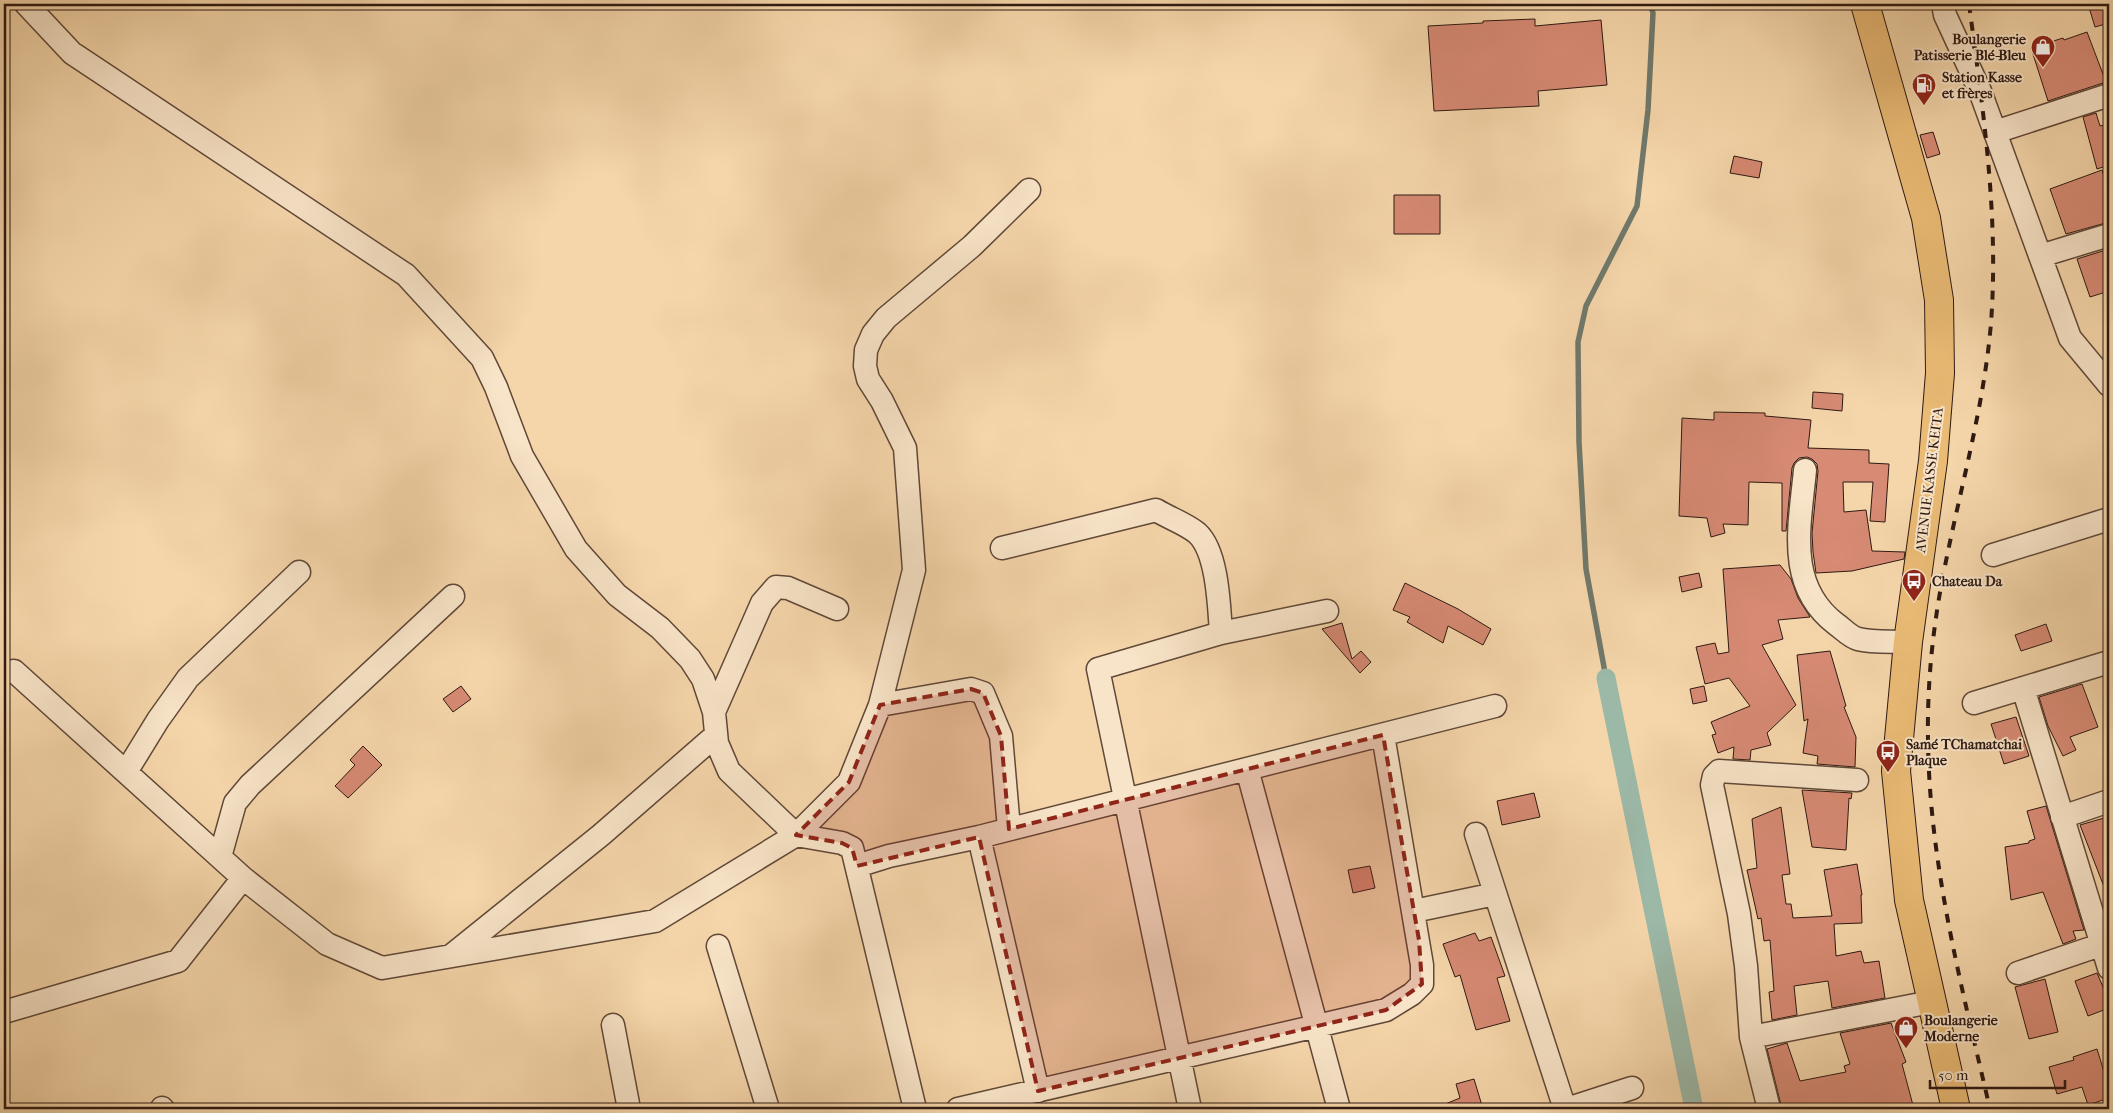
<svg xmlns="http://www.w3.org/2000/svg" width="2113" height="1113" font-family="'IM FELL French Canon',serif">
<style>
.lines{fill:none;stroke-linecap:round;stroke-linejoin:round}
.stream{stroke:#70796c;stroke-width:5.5}
.canal{stroke:#9cb9a8;stroke-width:19}
.building{fill:#d78a74;stroke:#2e1912}
.minor-casing{stroke:#604838;stroke-width:25}
.major-casing{stroke:#2e1912;stroke-width:30}
.minor{stroke:#f8e4c8;stroke-width:22}
.major{stroke:#eabb75;stroke-width:28}
.rail{stroke:#2e1912;stroke-width:4;stroke-dasharray:9 9;stroke-linecap:butt}
.marked{fill:#8f2418;fill-opacity:0.2;stroke:#8f2418;stroke-width:4;stroke-dasharray:10 6;stroke-linejoin:round}
.labels{text-anchor:middle;stroke-width:4;stroke-linejoin:round;paint-order:stroke}
.poi-label{font-size:14px;font-weight:bold;fill:#2e1912;stroke:#f8e4c8;text-anchor:start}
.street-label{font-size:14px;fill:#2e1912;stroke:#f8e4c8}
</style>
<rect width="100%" height="100%" fill="#f5d6aa"/>
<filter id="stains"><feTurbulence type="fractalNoise" baseFrequency=".004" numOctaves="4"/><feColorMatrix values="0 0 0 0 .2 0 0 0 0 .09 0 0 0 0 .02 0 0 0 .5 -.17"/></filter>
<radialGradient id="worn" r=".72"><stop offset=".6" stop-color="#630" stop-opacity="0"/><stop offset="1" stop-color="#630" stop-opacity=".3"/></radialGradient>
<g class="lines">
<!-- stream -->
<path class="stream" d="M 1606,678 L 1586,569 L 1579,442 L 1578,342 L 1586,306 L 1637,206 L 1648,110 L 1653,13 L 1650,4"/>
<!-- canal -->
<path class="canal" d="M 1606,678 L 1694,1109"/>
</g>
<!-- building -->
<path class="building" d="M 2088,4 L 2109,4 L 2109,23 L 2095,27 Z
M 1535,19 L 1535,26 L 1601,20 L 1607,85 L 1538,91 L 1539,106 L 1434,111 L 1428,26 L 1483,23 L 1483,21 Z
M 2087,32 L 2106,82 L 2048,101 L 2031,48 L 2063,38 L 2064,40 Z
M 2096,113 L 2100,126 L 2104,125 L 2109,144 L 2109,165 L 2097,169 L 2083,117 Z
M 1933,132 L 1940,154 L 1927,158 L 1920,135 Z
M 1734,156 L 1762,162 L 1759,178 L 1730,173 Z
M 2102,170 L 2109,192 L 2109,222 L 2066,234 L 2050,189 Z
M 1394,195 L 1440,195 L 1440,234 L 1394,234 Z
M 2109,249 L 2109,291 L 2090,297 L 2077,259 Z
M 1813,392 L 1843,394 L 1842,411 L 1812,408 Z
M 1714,412 L 1765,413 L 1765,416 L 1811,420 L 1808,448 L 1869,450 L 1869,463 L 1889,464 L 1885,522 L 1870,521 L 1873,482 L 1843,482 L 1844,512 L 1866,510 L 1872,551 L 1905,552 L 1904,559 L 1852,571 L 1816,573 L 1813,552 L 1812,533 L 1818,471 L 1817,464 L 1812,459 L 1807,457 L 1799,458 L 1794,463 L 1792,468 L 1786,531 L 1782,531 L 1782,483 L 1749,482 L 1748,525 L 1723,524 L 1725,533 L 1711,537 L 1707,518 L 1679,516 L 1682,418 L 1714,420 Z
M 1780,565 L 1791,579 L 1798,598 L 1810,617 L 1778,620 L 1783,639 L 1762,645 L 1796,705 L 1767,733 L 1771,745 L 1751,750 L 1750,760 L 1733,759 L 1734,747 L 1718,753 L 1712,735 L 1716,734 L 1711,722 L 1750,706 L 1729,678 L 1705,684 L 1696,647 L 1715,643 L 1718,654 L 1729,652 L 1723,569 Z
M 1699,573 L 1702,587 L 1682,592 L 1679,577 Z
M 1405,583 L 1458,609 L 1491,629 L 1483,645 L 1448,626 L 1443,643 L 1407,622 L 1410,617 L 1393,610 Z
M 1342,623 L 1352,659 L 1361,651 L 1371,662 L 1360,673 L 1322,629 Z
M 2046,624 L 2052,641 L 2021,651 L 2015,635 Z
M 1830,651 L 1846,706 L 1844,707 L 1856,737 L 1855,767 L 1817,764 L 1818,756 L 1803,753 L 1808,719 L 1804,721 L 1797,655 Z
M 2082,684 L 2098,727 L 2070,737 L 2076,750 L 2063,756 L 2048,726 L 2039,697 Z
M 461,686 L 471,699 L 453,712 L 443,699 Z
M 1704,686 L 1707,701 L 1693,704 L 1690,689 Z
M 2016,717 L 2029,756 L 2004,764 L 1991,724 Z
M 363,746 L 382,765 L 348,798 L 335,786 L 355,765 L 350,760 Z
M 1802,790 L 1852,793 L 1851,799 L 1849,798 L 1846,850 L 1812,847 Z
M 1534,793 L 1540,817 L 1502,825 L 1497,801 Z
M 2046,806 L 2084,930 L 2073,931 L 2076,939 L 2063,944 L 2043,892 L 2011,900 L 2005,847 L 2029,843 L 2029,841 L 2035,839 L 2027,811 Z
M 1781,807 L 1790,874 L 1782,875 L 1786,904 L 1791,904 L 1793,918 L 1832,916 L 1824,870 L 1857,864 L 1862,895 L 1861,895 L 1862,923 L 1834,924 L 1836,956 L 1861,951 L 1864,963 L 1879,961 L 1885,998 L 1832,1008 L 1828,981 L 1794,986 L 1797,1015 L 1772,1020 L 1769,992 L 1774,991 L 1770,940 L 1764,941 L 1761,918 L 1758,919 L 1747,870 L 1757,868 L 1752,819 Z
M 2104,818 L 2109,833 L 2108,897 L 2080,825 Z
M 1370,866 L 1375,888 L 1353,893 L 1348,870 Z
M 1475,933 L 1479,941 L 1491,937 L 1505,976 L 1497,978 L 1510,1021 L 1476,1030 L 1460,975 L 1455,977 L 1443,944 Z
M 2097,973 L 2109,1001 L 2109,1008 L 2088,1016 L 2075,981 Z
M 2045,979 L 2058,1032 L 2029,1039 L 2015,987 Z
M 1891,1023 L 1906,1062 L 1902,1064 L 1914,1109 L 1782,1109 L 1767,1049 L 1787,1043 L 1800,1081 L 1846,1072 L 1844,1066 L 1850,1064 L 1840,1033 Z
M 2097,1049 L 2109,1088 L 2109,1098 L 2088,1105 L 2082,1087 L 2057,1094 L 2049,1067 L 2074,1060 L 2073,1057 Z
M 1474,1079 L 1483,1109 L 1433,1109 L 1460,1098 L 1456,1084 Z"/>
<g class="lines">
<defs>
<path id="minor" d="M 26,4 L 72,53 L 406,275 L 482,358 L 496,387 L 522,456 L 576,549 L 617,595 L 660,628 L 690,659 L 703,679 L 714,712 L 717,743 L 729,771 L 796,835 L 842,843 L 852,848 L 915,1109
M 1943,4 L 1945,15 L 1980,91 L 2070,338 L 2109,385
M 1995,132 L 2109,95
M 2040,256 L 2109,235
M 1805,470 C 1800,525 1785,585 1836,624 C 1842,628 1850,637 1858,639 C 1873,643 1892,641 1908,642
M 1002,548 L 1156,510 C 1169,518 1186,524 1197,533 C 1218,552 1219,607 1221,633
M 1993,555 L 2109,519
M 14,671 L 243,878 L 327,944 L 382,968 L 655,921 L 796,835 L 849,782 L 880,705 L 914,570 L 905,448 L 882,401 L 868,379 L 865,366 L 866,350 L 873,334 L 886,318 L 972,246 L 1029,190
M 2023,688 L 2109,968
M 1974,703 L 2109,662
M 880,705 L 971,689 L 983,693 L 1001,736 L 1009,829
M 714,712 L 762,603 L 776,587 L 788,588 L 837,609
M 1247,769 L 1339,1109
M 126,772 L 158,720 L 188,678 L 299,572
M 2062,817 L 2109,801
M 1476,834 L 1565,1109
M 979,837 L 1038,1091
M 220,857 L 235,803 L 250,785 L 453,596
M 857,866 L 889,856 L 979,837 L 1495,706
M 1414,911 L 1495,894
M 718,946 L 768,1109
M 452,955 L 601,835 L 716,735
M 2018,973 L 2109,942
M 4,1012 L 178,961 L 243,878
M 613,1025 L 629,1109
M 1751,1037 L 1931,1002
M 162,1108 L 163,1109
M 958,1109 L 1386,1010 L 1412,994 L 1422,984 L 1422,965 L 1383,735
M 1190,1109 L 1098,669 L 1221,633 L 1327,611
M 1567,1109 L 1632,1088
M 1769,1109 L 1751,1037 L 1746,966 L 1739,914 L 1712,785 L 1714,776 L 1719,771 L 1857,780"/>
<path id="major" d="M 1865,4 L 1926,218 L 1939,300 L 1940,373 L 1933,461 L 1908,642 L 1896,771 L 1909,900 L 1956,1109"/>
</defs>
<!-- minor casing -->
<use href="#minor" class="minor-casing"/>
<!-- major casing -->
<use href="#major" class="major-casing"/>
<!-- minor -->
<use href="#minor" class="minor"/>
<!-- major -->
<use href="#major" class="major"/>
<!-- rail -->
<path class="rail" d="M 1969,4 C 1983,110 1999,216 1991,323 C 1984,407 1960,489 1944,571 C 1933,626 1927,683 1928,739 C 1929,864 1962,988 1990,1109"/>
</g>
<!-- marked area -->
<path class="marked" d="M 971,689 L 983,693 L 1001,736 L 1009,829 L 1383,735 L 1419,940 L 1422,984 L 1386,1010 L 1038,1091 L 979,837 L 857,866 L 852,848 L 842,843 L 796,835 L 849,782 L 880,705 Z"/>
<!-- icons -->
<defs>
<symbol id="shop-pin" viewBox="-11 -11 22 30"><path d="M0 17L-7.5 6A9.5 9.5 0 1 1 7.5 6Z" fill="#8f2418" stroke="#f8e4c8"/><path d="M-5-2.5h2.3a2.7 3.5 0 0 1 5.4 0H5L5.5 6h-11ZM-1.5-2.5h3a1.5 2.3 0 0 0-3 0Z" fill="#fff"/></symbol>
<symbol id="fuel-pin" viewBox="-11 -11 22 30"><path d="M0 17L-7.5 6A9.5 9.5 0 1 1 7.5 6Z" fill="#8f2418" stroke="#f8e4c8"/><path d="M-5.5-6h7V0h2V4h1.3V-2.5L3-4.5l.8-.8L6-3V5H2.5V1h-1V6h-7ZM-4.2-4.7v3.2H.2V-4.7Z" fill="#fff"/></symbol>
<symbol id="bus-pin" viewBox="-11 -11 22 30"><path d="M0 17L-7.5 6A9.5 9.5 0 1 1 7.5 6Z" fill="#8f2418" stroke="#f8e4c8"/><path d="M-5-6H5V4H4V6H2V4H-2V6H-4V4H-5ZM-3.5-4V0h7V-4ZM-3.5 1.2v1.5H-2V1.2ZM2 1.2v1.5H3.5V1.2Z" fill="#fff"/></symbol>
</defs>
<g fill-rule="evenodd">
<use href="#shop-pin" x="2029" y="33" width="28" height="38"/>
<use href="#fuel-pin" x="1910" y="71" width="28" height="38"/>
<use href="#bus-pin" x="1900" y="567" width="28" height="38"/>
<use href="#bus-pin" x="1874" y="738" width="28" height="38"/>
<use href="#shop-pin" x="1892" y="1014" width="28" height="38"/>
</g>
<g class="labels">
<!-- poi labels -->
<g class="poi-label">
<text x="2026" y="44" text-anchor="end">Boulangerie<tspan x="2026" dy="16">Patisserie Blé-Bleu</tspan></text>
<text x="1942" y="82">Station Kasse<tspan x="1942" dy="16">et frères</tspan></text>
<text x="1932" y="586">Chateau Da</text>
<text x="1906" y="749">Samé TChamatchai<tspan x="1906" dy="16">Plaque</tspan></text>
<text x="1924" y="1025">Boulangerie<tspan x="1924" dy="16">Moderne</tspan></text>
</g>
<!-- street labels -->
<g class="street-label">
<text transform="translate(1929 480) rotate(-83)" y="5">AVENUE KASSE KEITA</text>
</g>
</g>
<!-- margin -->
<rect width="2113" height="1113" fill="none" stroke="#f5d6aa" stroke-width="20"/>
<rect x="5" y="5" width="2103" height="1103" fill="none" stroke="#2e1912" stroke-width="2.5"/>
<rect x="10" y="10" width="2093" height="1093" fill="none" stroke="#2e1912"/>
<!-- scale -->
<path d="M1930 1080v8h135v-8" fill="none" stroke="#2e1912" stroke-width="2.5"/>
<text x="1938" y="1080" font-size="15" fill="#2e1912" stroke="#f8e4c8" stroke-width="4" paint-order="stroke">50 m</text>
<rect width="100%" height="100%" filter="url(#stains)"/>
<rect width="100%" height="100%" fill="url(#worn)"/>
</svg>
